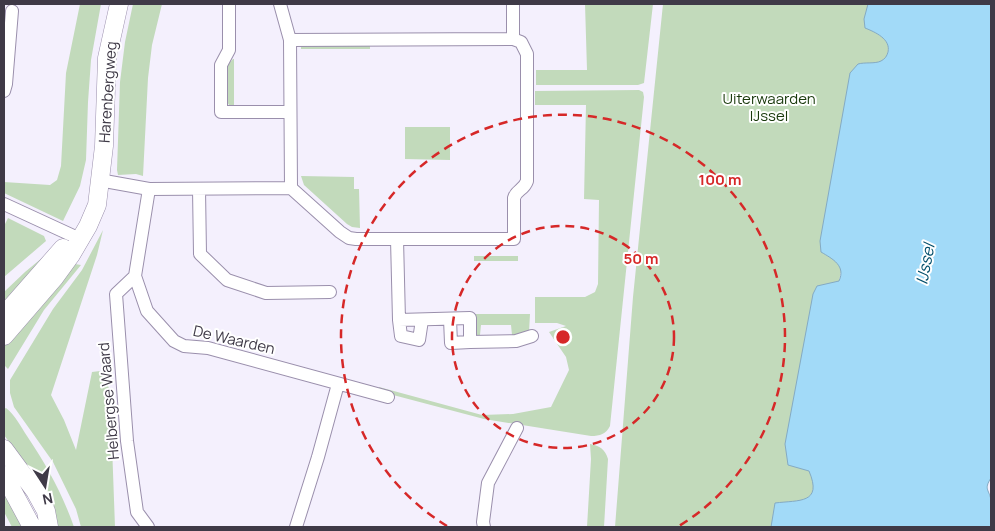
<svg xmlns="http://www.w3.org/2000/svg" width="995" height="531" font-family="Manrope,sans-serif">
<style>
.green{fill:#c2dabb}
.water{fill:#a2daf8;stroke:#84aac3}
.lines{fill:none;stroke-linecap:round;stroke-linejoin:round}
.street-casing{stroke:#9a8fac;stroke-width:14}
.secondary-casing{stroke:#9a8fac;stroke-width:19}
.street{stroke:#fff;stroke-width:12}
.secondary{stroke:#fff;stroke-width:18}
.ring{fill:none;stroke:#d62828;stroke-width:2.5;stroke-dasharray:9 6}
.labels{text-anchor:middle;stroke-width:4;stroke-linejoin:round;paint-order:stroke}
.street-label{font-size:15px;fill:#3f3a47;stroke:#fff}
.park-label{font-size:15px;fill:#19390c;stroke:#fff}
.water-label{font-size:16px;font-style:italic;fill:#024e6b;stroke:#fff}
.centre{fill:#d62828;stroke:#fff;stroke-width:2.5}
.ring-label{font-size:15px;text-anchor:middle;font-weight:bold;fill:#d62828;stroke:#fff;stroke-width:4;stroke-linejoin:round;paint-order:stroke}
</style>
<rect width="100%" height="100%" fill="#f4f0fd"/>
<!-- green -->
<path class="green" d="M 80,4 L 101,4 L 91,60 L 88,102 L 86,160 L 80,186 L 63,221 L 4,193 L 4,182 L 50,185 L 57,180 L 61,166 L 66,73 Z
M 133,4 L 162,4 L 152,45 L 148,78 L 143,176 L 136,174 L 118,175 L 117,170 L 120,82 L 125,42 Z
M 585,4 L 653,4 L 644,83 L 638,85 L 536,85 L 536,70 L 587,70 Z
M 663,4 L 898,4 L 840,276 L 813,490 L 809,527 L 615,527 L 633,297 Z
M 301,45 L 370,45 L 370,49 L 301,49 Z
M 233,59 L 234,59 L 234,107 L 229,105 L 226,100 L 226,67 Z
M 639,90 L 643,92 L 644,97 L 610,426 C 606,434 600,436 591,436 L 484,419 L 378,391 L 379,387 L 482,415 L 513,414 L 551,407 L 569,370 L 566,357 L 549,332 L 566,326 L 557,323 L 535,323 L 535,297 L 585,297 L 595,292 L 598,284 L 599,200 L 584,199 L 586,105 L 535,105 L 535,91 Z
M 405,127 L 450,127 L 450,160 L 405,159 Z
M 301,176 L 354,177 L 354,189 L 359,189 L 360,228 L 352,227 L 347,224 L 304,185 Z
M 8,218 L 44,236 L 46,241 L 4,277 L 4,226 Z
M 103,230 L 97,255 L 51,395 L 64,420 L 76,450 L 92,372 L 100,371 L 110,390 L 115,527 L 81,527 L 76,509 L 53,462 L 14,407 L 10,393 L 10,380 L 53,309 L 82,270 Z
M 48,253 L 4,310 L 4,292 L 25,272 Z
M 474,256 L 518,256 L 518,261 L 474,261 Z
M 75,264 L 81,265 L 44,310 L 8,369 L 4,365 L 4,344 Z
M 472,314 L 530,314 L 529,332 L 522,335 L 512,335 L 511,325 L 481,325 L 480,335 L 478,336 L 474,332 Z
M 6,408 C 15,415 21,427 27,436 C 47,466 62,493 74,527 L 56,527 L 21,458 L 4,435 L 4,409 Z
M 590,444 C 600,446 605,449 608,459 L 604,527 L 587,527 L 591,459 Z
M 4,483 L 30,527 L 12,527 L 4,512 Z"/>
<!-- water -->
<path class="water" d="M 868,4 L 991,4 L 991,478 C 983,490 990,490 991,501 C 992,510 991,519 991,527 L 771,527 L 775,503 C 799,500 823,504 809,471 L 788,465 L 785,444 L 813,294 L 817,286 L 839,281 C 846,266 833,259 821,252 L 820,241 L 850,73 L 858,64 C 865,62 875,64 881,61 C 885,59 887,56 888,52 C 891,39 875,32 865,28 L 864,19 Z"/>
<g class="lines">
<defs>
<path id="street" d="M 229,4 L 229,50 L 221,65 L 221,112 L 290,112
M 280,4 L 290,40 L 291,188
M 513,4 L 513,39
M 4,91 L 6,84 L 12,11
M 99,180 L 149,189 L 291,188 L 340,232 L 349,238 L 356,239 L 514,239 L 514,198 C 516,190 524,190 527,181 L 527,54 L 521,42 L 513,39 L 290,40
M 149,189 L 135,276 L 147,311 L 174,341 L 184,346 L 208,348 L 388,397
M 199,189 L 200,254 L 227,280 L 266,293 L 330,292
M 4,204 L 80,239
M 397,239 L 399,320 L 470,318 L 470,342 L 516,341 L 532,336
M 135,276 L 116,294 L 127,441 L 137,512 L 148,527
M 450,319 L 451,343 L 470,342
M 399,320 L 401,336 L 419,340 L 422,320
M 296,527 L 318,457 L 338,384
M 484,527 L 483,522 L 488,483 L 517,428"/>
<path id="secondary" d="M 4,315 L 63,248
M 4,336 L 55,277 L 71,255 L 88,226 L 97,205 L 104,146 L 107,58 L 119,4
M 4,449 L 35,491 L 46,511 L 49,527
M 4,475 L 32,527"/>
</defs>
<!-- street casing -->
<use href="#street" class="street-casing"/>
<!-- secondary casing -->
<use href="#secondary" class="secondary-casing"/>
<!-- street -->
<use href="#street" class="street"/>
<!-- secondary -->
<use href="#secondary" class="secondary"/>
</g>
<!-- distance rings -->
<g class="ring">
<circle cx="563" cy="337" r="111"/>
<path d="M447 526A222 222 0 1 1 679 526"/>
</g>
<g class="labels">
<!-- street labels -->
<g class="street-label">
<text transform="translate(108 92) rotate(-86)" y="5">Harenbergweg</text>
<text transform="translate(234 340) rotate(13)" y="5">De Waarden</text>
<text transform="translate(109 401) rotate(-95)" y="5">Helbergse Waard</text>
</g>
<!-- park labels -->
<g class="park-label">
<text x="769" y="104">Uiterwaarden<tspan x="769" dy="17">IJssel</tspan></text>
</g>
<!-- water labels -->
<g class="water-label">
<text transform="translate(925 264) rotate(-79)" y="6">IJssel</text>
</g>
</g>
<circle cx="563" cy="337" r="8" class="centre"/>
<g class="ring-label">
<text x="720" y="185">100 m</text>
<text x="641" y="264">50 m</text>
</g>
<!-- border -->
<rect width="995" height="531" fill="none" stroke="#3f3a47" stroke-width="10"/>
<!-- north arrow -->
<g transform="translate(45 486) rotate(168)" stroke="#ffffff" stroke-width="4" paint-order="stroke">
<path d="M0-4L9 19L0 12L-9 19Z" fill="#3f3a47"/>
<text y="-8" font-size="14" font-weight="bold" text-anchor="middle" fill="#3f3a47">N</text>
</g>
</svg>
